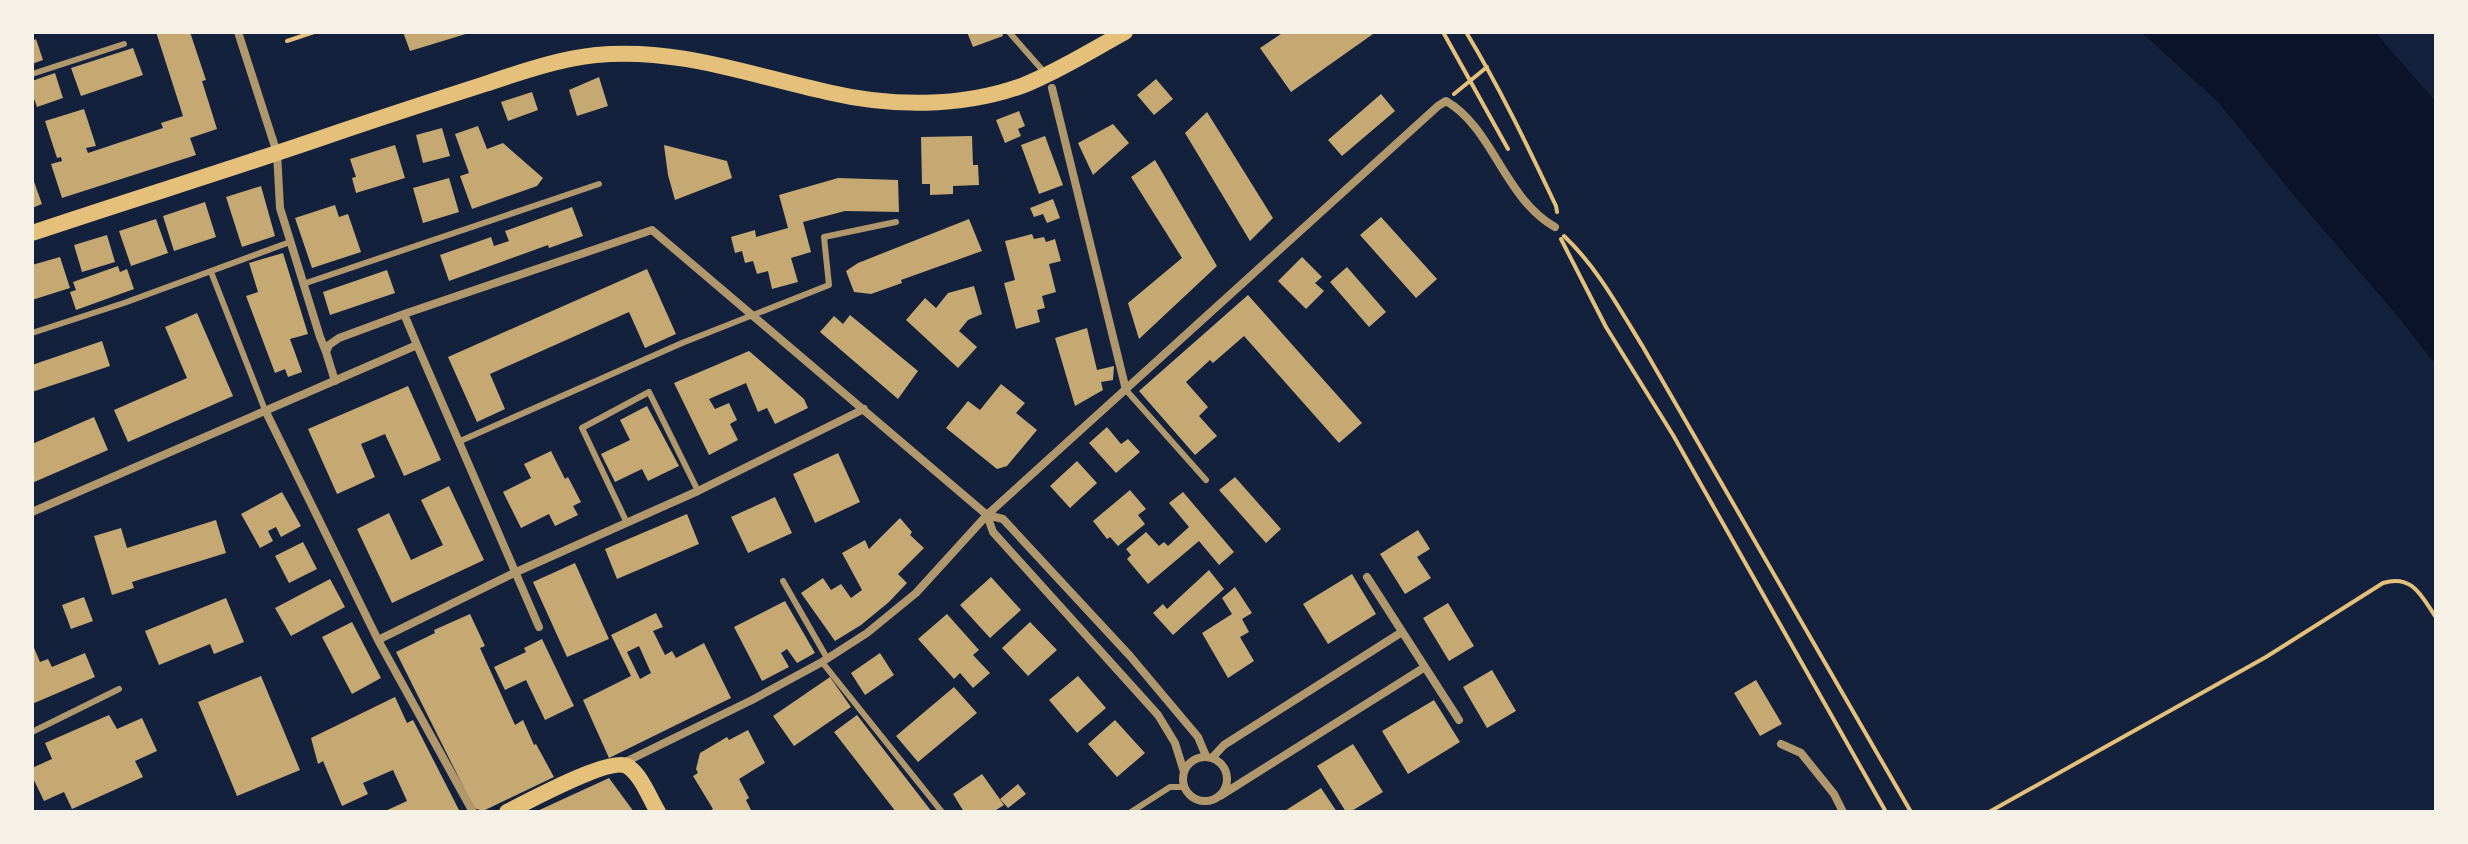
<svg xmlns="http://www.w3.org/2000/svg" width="2468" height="844" font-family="Figtree,sans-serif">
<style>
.water{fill:#0b132b}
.building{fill:#c6a872;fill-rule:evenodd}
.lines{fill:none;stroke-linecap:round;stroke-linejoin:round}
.path{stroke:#e5c07b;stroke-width:4}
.service{stroke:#b1986c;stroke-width:6}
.minor{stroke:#b1986c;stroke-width:8}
.secondary{stroke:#e5c07b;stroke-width:16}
</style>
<rect width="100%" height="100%" fill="#14213d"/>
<!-- water -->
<path class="water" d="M 2141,32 L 2375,32 L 2436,102 L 2436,365 L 2395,313 L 2296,198 L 2218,102 Z"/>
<!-- building -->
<path class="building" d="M 156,32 L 190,32 L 206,80 L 202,81 L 217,129 L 190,138 L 196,155 L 62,198 L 51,164 L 62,161 L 61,157 L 57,158 L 45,121 L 84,109 L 96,146 L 86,148 L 88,153 L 163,128 L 161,123 L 183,116 Z
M 403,32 L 469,32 L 469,33 L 410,51 Z
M 967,32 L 1002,32 L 1003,36 L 973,47 Z
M 1284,32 L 1371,32 L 1373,34 L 1291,92 L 1260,48 Z
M 36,39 L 43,60 L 32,64 L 32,41 Z
M 133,48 L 143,75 L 81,96 L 71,68 Z
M 55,73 L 63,98 L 37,107 L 32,93 L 32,81 Z
M 599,77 L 608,106 L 577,116 L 569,90 Z
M 1156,79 L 1173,99 L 1154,115 L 1137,95 Z
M 532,92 L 538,110 L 508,121 L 501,102 Z
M 1381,94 L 1395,111 L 1342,156 L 1328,140 Z
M 1019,111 L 1025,126 L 1018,129 L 1021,136 L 1005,143 L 996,120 Z
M 1207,112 L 1273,218 L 1250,241 L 1185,133 Z
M 1113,124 L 1129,143 L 1093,175 L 1078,143 Z
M 478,126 L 487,149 L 503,143 L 543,178 L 537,186 L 472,209 L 460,176 L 469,173 L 455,134 Z
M 442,128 L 450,156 L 423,163 L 416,135 Z
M 972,136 L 973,165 L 978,165 L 979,185 L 953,186 L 953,194 L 930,195 L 930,184 L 922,184 L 921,137 Z
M 1045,136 L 1063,185 L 1039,194 L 1021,145 Z
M 395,145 L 405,178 L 356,193 L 352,178 L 356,177 L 350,159 Z
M 664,145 L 727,161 L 732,178 L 675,200 L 668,175 Z
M 1155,160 L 1217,266 L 1139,339 L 1128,303 L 1182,258 L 1131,177 Z
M 32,176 L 42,204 L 32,208 Z
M 449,178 L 459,212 L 423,223 L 413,188 Z
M 838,178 L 898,180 L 899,212 L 845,211 L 803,222 L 811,252 L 791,258 L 798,282 L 772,289 L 768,271 L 757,274 L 753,261 L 745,263 L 742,251 L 735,253 L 731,237 L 755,230 L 756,237 L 788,228 L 779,195 Z
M 261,186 L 275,236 L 242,247 L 226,197 Z
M 1053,199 L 1060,218 L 1047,223 L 1043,214 L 1034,217 L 1030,208 Z
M 205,202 L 216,237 L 174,251 L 163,216 Z
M 335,205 L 339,217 L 348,214 L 361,252 L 312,268 L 295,218 Z
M 572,207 L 583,236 L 549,248 L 548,245 L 449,281 L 440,255 L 491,237 L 494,246 L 509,241 L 505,231 Z
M 1381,217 L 1437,279 L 1416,298 L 1360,235 Z
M 156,219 L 168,253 L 131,266 L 119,231 Z
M 969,219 L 982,251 L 901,280 L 902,283 L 871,294 L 854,292 L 846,271 L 858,263 Z
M 1032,234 L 1034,239 L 1044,237 L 1046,242 L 1055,239 L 1061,261 L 1049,264 L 1056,292 L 1042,296 L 1045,308 L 1037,310 L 1040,322 L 1016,329 L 1004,283 L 1015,280 L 1005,241 Z
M 107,235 L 115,262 L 82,272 L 74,245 Z
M 283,253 L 308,334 L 290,339 L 302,372 L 288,377 L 285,369 L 275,373 L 246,296 L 258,292 L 249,263 Z
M 60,257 L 70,288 L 32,300 L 32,265 Z
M 1302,257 L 1322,277 L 1315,283 L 1324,291 L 1306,309 L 1278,281 Z
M 118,266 L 120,272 L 127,269 L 134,289 L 76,310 L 70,292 L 76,290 L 73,282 Z
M 1347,267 L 1386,312 L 1369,327 L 1330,282 Z
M 647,269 L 676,334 L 645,348 L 629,312 L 490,374 L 505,409 L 477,422 L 448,357 Z
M 387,270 L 395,293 L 330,315 L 323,292 Z
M 974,286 L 982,314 L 968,320 L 959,331 L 977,347 L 958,368 L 906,320 L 925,298 L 936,308 L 948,293 Z
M 1248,295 L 1362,423 L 1339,443 L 1244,336 L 1213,363 L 1210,360 L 1186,382 L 1208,407 L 1199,416 L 1217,436 L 1195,455 L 1139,391 Z
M 197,313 L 233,396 L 128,442 L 114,410 L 187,378 L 165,327 Z
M 850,315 L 918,371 L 898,399 L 820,332 L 834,316 L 843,324 Z
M 1087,328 L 1097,370 L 1114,366 L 1113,380 L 1101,382 L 1103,390 L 1075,406 L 1055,338 Z
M 102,341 L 110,366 L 32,392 L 32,365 Z
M 749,351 L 804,399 L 808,408 L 775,424 L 767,408 L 758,412 L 746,383 L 709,399 L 715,409 L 729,403 L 737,420 L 730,424 L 738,440 L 709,455 L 674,383 Z
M 1001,384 L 1025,403 L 1016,413 L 1037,430 L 1007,466 L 997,469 L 946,428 L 968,401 L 980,410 Z
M 408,386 L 441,460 L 404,476 L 385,434 L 361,444 L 375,477 L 337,494 L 308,429 Z
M 647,406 L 679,466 L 648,481 L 642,469 L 615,482 L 601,454 L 630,440 L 620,420 Z
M 94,417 L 108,450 L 32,483 L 32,444 Z
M 1107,427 L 1121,444 L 1128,439 L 1140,452 L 1116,473 L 1089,443 Z
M 551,451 L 565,479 L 568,477 L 581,502 L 573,506 L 578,515 L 555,526 L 549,514 L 521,528 L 503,492 L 531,478 L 524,464 Z
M 838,453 L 860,502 L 815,523 L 793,474 Z
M 1077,461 L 1097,483 L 1070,508 L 1050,486 Z
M 1235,477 L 1281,529 L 1266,543 L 1219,490 Z
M 449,486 L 484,560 L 392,603 L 357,529 L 389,513 L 411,560 L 443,545 L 421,500 Z
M 1130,490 L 1146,509 L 1138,515 L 1145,524 L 1118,546 L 1110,537 L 1107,539 L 1093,521 Z
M 282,492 L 301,526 L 281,537 L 276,527 L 268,531 L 273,541 L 260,548 L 241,514 Z
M 1183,492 L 1234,552 L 1219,565 L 1199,541 L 1148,584 L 1127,559 L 1131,555 L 1126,549 L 1146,532 L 1159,546 L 1164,542 L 1168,546 L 1189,527 L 1169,503 Z
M 775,497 L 792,533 L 748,553 L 731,517 Z
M 687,514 L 699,544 L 617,579 L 605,549 Z
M 900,518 L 912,532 L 910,535 L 924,548 L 898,574 L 907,583 L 889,602 L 861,625 L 835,641 L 801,593 L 823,578 L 831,590 L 841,584 L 851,598 L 862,590 L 842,553 L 865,540 L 869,549 Z
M 216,520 L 226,553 L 132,582 L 134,588 L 112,595 L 94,536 L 121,528 L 127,548 Z
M 1418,530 L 1430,549 L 1417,557 L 1431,578 L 1405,594 L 1380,554 Z
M 303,542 L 317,569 L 289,583 L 275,556 Z
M 575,563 L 609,639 L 567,657 L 533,582 Z
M 1209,570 L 1224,589 L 1173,635 L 1153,613 L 1163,604 L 1167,609 Z
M 1352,574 L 1376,614 L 1328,644 L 1303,604 Z
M 991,577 L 1021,610 L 990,638 L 960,605 Z
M 330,579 L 345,607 L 291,636 L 275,608 Z
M 1235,587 L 1252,613 L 1242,619 L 1249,632 L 1240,637 L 1254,661 L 1228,678 L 1202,633 L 1232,614 L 1222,598 Z
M 84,597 L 93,621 L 71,629 L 62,605 Z
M 226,598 L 244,642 L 214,654 L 210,644 L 159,665 L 145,631 Z
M 785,601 L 815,653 L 797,663 L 787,649 L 781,653 L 789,667 L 762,681 L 734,627 Z
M 1448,603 L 1474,646 L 1449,661 L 1423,618 Z
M 656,613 L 663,627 L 653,631 L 665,655 L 672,651 L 676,658 L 704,643 L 731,698 L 609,758 L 583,700 L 631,676 L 611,635 ZM 639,646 L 651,673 L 640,679 L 627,652 Z
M 470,614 L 485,646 L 480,648 L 515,725 L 523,720 L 534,745 L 536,744 L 554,777 L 483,811 L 474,808 L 396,652 L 435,633 L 434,630 Z
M 947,614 L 979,650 L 973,655 L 990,673 L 973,688 L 960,673 L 954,679 L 918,639 Z
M 352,622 L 381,678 L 352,694 L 322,637 Z
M 1030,622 L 1057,650 L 1028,676 L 1002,648 Z
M 542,639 L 574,706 L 545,720 L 526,680 L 505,690 L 494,667 L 526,652 L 524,648 Z
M 32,643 L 40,662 L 48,659 L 52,667 L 85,653 L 95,677 L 32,704 Z
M 880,653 L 894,675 L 865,695 L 851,673 Z
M 1492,670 L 1516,711 L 1487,728 L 1463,687 Z
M 261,676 L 300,770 L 237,796 L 198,702 Z
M 1078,676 L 1106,708 L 1077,733 L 1049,700 Z
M 830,677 L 851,707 L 794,746 L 773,716 Z
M 1756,680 L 1782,724 L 1760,736 L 1734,693 Z
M 954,687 L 977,713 L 918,762 L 896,736 Z
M 395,697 L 407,723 L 413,720 L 460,812 L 383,812 L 407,801 L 393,770 L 363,783 L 368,794 L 342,806 L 323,761 L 318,764 L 311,738 Z
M 1434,700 L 1460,742 L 1408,774 L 1382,731 Z
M 109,715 L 117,729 L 142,718 L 157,751 L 135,761 L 143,777 L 72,809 L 64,792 L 44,801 L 32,776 L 32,768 L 52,759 L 45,743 Z
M 857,715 L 932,812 L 896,812 L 834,732 Z
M 1115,720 L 1145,753 L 1117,777 L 1088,744 Z
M 748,730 L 765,763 L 739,779 L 749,798 L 746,800 L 752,812 L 708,812 L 713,809 L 693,776 L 698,773 L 696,769 L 700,753 L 727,737 L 729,740 Z
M 1353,744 L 1383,792 L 1350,812 L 1346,812 L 1317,766 Z
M 982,774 L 1004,805 L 993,812 L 964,812 L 953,794 Z
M 609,778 L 634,812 L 535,812 Z
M 1018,784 L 1026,794 L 1008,808 L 1000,799 Z
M 1321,788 L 1337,812 L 1283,812 Z"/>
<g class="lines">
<!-- path -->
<path class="path" d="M 1443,32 L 1508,149
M 1466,32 C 1500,88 1528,147 1556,206 L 1557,212
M 287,41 L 314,32
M 1454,94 L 1487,67
M 1564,236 C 1597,267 1619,308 1643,347 L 1911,812
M 1561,239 L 1606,327 L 1673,435 L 1886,812
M 1989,812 L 2266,657 L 2383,583 C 2412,574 2421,595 2435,616"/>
<!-- service -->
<path class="service" d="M 1009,32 L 1044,72
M 32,74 L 124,44
M 211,272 L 265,410
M 303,284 L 599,184
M 32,333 L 124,303 L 290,242
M 1126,390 L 1206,480
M 458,442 L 682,343 L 829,285 L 824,237 L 896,222
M 627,523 L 582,428 L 649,392 L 698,491
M 783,581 L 827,658
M 822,662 L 942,812
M 32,732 L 119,689
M 1131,812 L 1170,787 L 1184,787"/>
<!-- minor -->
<path class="minor" d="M 238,32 L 277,153 L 280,208 L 320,337 L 326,352
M 1052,88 L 1126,390
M 404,314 L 652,230 L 987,515 L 1003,519 L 1130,656 L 1198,737 L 1206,756
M 417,345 L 539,627
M 265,410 L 378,640 L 473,812
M 32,512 L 417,345 L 404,314 L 339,338 L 329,345 L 326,352 L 335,381
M 987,515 L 993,532 L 1158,715 L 1175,743 L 1184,772
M 1367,577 L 1459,720
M 378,640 L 514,573 L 698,491 L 864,409
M 1781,744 L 1801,753 L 1834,794 L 1843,812
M1183 779a22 22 0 1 1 44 0a22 22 0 1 1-44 0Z
M 1212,758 L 1224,745 L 1402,632
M 621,764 L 752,700 L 822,662 L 867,633 L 916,593 L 987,515 L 1438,106 L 1446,101 C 1493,128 1504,198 1555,227
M 1220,796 L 1425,667"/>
<!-- secondary -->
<path class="secondary" d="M 32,233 C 133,199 235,168 336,133 C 386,116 435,100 485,84 C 521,72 558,59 596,55 C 676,47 750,75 827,92 C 891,107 961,108 1024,85 C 1059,71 1092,50 1125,32
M 507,812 C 527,802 609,757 627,766 C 641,774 650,799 658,812"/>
</g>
<!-- border -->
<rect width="2468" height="844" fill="none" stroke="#f6f1e7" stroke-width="68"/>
</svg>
